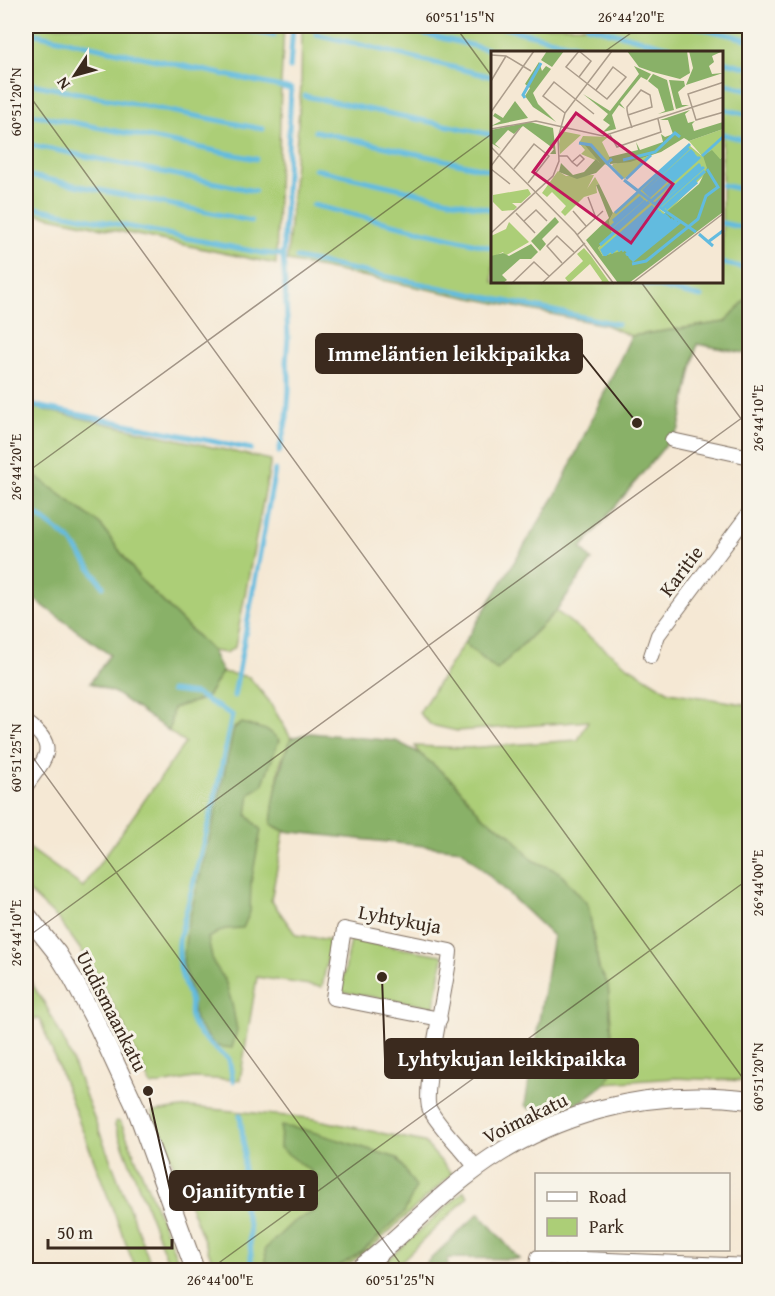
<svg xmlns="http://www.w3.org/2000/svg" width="775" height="1296" font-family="'Gentium Book Plus',serif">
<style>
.green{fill:#acce77;stroke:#747c4a;stroke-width:1.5;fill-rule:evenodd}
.forest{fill:#89b168;stroke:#626e43;stroke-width:1.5}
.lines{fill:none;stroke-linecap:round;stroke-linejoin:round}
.stream{stroke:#62bbdf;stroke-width:5}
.minor-casing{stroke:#7c6c5e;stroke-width:16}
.tertiary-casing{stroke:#7c6c5e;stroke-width:20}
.minor{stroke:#fff;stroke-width:14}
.tertiary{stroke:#fff;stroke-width:18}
.ticks{fill:none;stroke:#3b2a1e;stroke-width:1.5;stroke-opacity:0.45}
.labels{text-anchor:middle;stroke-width:6;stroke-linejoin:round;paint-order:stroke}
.street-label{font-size:20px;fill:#3b2a1e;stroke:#f7f3e8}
.inset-river{fill:none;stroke:#62bbdf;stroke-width:3}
.inset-road{fill:none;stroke:#ab9c8b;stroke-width:1.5}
.view{fill:#c2185b;fill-opacity:0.15;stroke:#c2185b;stroke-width:3}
.inset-edge{fill:none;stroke:#3b2a1e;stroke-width:3}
.leader{fill:none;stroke:#3b2a1e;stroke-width:2}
.callout-dot{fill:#3b2a1e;stroke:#f7f3e8;stroke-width:2}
.callout{fill:#3b2a1e;stroke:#3b2a1e;stroke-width:2}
.callout-label{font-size:21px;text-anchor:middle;font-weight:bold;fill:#fff}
.neatline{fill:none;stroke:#3b2a1e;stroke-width:2}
.ticks-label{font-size:15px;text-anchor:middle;fill:#3b2a1e}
</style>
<rect width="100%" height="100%" fill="#f7f3e8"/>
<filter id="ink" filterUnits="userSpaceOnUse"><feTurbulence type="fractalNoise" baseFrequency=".0167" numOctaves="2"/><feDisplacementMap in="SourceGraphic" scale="12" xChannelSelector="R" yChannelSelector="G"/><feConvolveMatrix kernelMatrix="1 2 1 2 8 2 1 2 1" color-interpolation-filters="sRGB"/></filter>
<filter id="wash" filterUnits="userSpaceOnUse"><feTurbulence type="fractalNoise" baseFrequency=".008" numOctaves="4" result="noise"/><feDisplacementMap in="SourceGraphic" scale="24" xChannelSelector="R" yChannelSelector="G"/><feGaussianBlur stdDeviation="1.35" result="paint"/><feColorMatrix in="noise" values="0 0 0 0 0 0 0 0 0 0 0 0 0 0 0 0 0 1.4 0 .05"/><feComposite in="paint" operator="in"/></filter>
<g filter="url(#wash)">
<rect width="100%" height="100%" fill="#f5e8d4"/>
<!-- green -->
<path class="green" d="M 26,26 L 284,26 L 281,83 L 276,264 L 26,212 Z
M 302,26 L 749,26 L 749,296 L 725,322 L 631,336 L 606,325 L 287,261 L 301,86 ZM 493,52 L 722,52 L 722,282 L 493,282 Z
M 26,406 L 271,460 L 235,647 L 226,653 L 212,651 L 141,580 L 100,524 L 26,469 Z
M 556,611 L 626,665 L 669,692 L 749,705 L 749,1081 L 675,1078 L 606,1083 L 614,1066 L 608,984 L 599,969 L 588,905 L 559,872 L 532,860 L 510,834 L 483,817 L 454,782 L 419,753 L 415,746 L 467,748 L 578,740 L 588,721 L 457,731 L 431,725 L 419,713 L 464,643 L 497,670 Z
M 222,672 L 249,677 L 269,701 L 291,738 L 280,764 L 271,824 L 284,831 L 271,900 L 296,935 L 331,940 L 322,987 L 257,977 L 240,1080 L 193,1078 L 151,1086 L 120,1018 L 93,967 L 60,921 L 26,889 L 26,846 L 83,887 L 185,743 L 169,731 L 173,708 L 206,698 Z
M 351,940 L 442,955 L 443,958 L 434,1007 L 343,992 L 341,990 Z
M 26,975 L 45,1004 L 66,1045 L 153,1270 L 136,1270 L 40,1019 L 26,1018 Z
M 189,1107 L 309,1118 L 424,1142 L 452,1174 L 369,1250 L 340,1270 L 216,1270 L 152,1112 Z
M 118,1121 L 121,1123 L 182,1270 L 171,1270 L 115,1125 L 115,1122 Z
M 464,1191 L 468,1196 L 465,1200 L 392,1270 L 376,1270 Z"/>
<!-- forest -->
<path class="forest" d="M 749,296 L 749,354 L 697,344 L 679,429 L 581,548 L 592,560 L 556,611 L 497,670 L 464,643 L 558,491 L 631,336 L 725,322 Z
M 26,469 L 100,524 L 141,580 L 212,651 L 222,672 L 206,698 L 173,708 L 169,731 L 115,693 L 90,683 L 110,655 L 26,593 Z
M 242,723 L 269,731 L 279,740 L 262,786 L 250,793 L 247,815 L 261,830 L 251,883 L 250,912 L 243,928 L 225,929 L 208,938 L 213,962 L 225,980 L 232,1004 L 237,1030 L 232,1048 L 215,1046 L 195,1021 L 191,994 L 183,962 L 187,928 L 216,811 L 234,728 Z
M 310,733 L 396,741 L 419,753 L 454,782 L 483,817 L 510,834 L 532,860 L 559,872 L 588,905 L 599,969 L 608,984 L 614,1066 L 606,1083 L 584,1100 L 552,1111 L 530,1109 L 525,1105 L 553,936 L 462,850 L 284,831 L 271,824 C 274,793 279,767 291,738 Z
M 281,1126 L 306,1130 L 397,1158 L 416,1187 L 404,1213 L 362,1252 L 333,1270 L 267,1270 L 265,1249 L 293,1222 L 316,1210 L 319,1194 L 318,1177 L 280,1148 Z
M 479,1213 L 519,1259 L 448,1258 L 447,1270 L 419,1270 Z"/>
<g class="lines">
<!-- stream -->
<path class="stream" d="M 227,26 L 274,36
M 392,26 L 499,52
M 496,26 L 602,52
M 587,26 L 690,52
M 693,26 L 750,40
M 26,32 L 291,89 L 283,255 L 288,337 L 286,363 L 289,375 L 289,391 L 287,418 L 279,452
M 316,34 L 493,77
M 722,61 L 750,68
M 290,68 L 293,26
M 26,83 L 263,129
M 722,83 L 750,90
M 305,96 L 493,135
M 722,109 L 750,115
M 26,113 L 256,159
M 315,131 L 493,171
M 722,134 L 750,141
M 26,144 L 255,191
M 315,169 L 493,210
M 26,175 L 251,221
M 722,185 L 750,191
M 313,205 L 493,248
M 26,206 L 262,253 L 283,255
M 722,223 L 750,229
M 297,258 L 617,324
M 722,263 L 750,269
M 637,282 L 701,297
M 26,404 L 251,449
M 26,506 L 71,541 L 103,586
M 171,691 L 196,694 L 232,715 L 217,789 L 179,940 C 178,965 181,976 190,999 C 192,1005 189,1011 191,1018 C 194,1032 217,1051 229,1059 L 233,1081
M 234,696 L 275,470
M 240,1115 L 244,1147 L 243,1205 L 249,1226 L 252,1270"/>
</g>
</g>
<g filter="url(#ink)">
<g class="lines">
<defs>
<path id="minor" d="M 672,440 L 750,457
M 651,656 L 658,635 L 750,512
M 26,722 C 60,747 46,757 26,786
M 440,1019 L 333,998 L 344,929 L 450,951 C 449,979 420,1094 430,1110 C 442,1131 462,1148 476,1168
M 537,1270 L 538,1257 L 750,1266"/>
<path id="tertiary" d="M 26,914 L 57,953 L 72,977 L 98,1026 L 136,1108 L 195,1270
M 358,1270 C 395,1243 427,1207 464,1178 C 544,1114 648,1086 750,1100"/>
</defs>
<!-- minor casing -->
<use href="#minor" class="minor-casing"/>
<!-- tertiary casing -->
<use href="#tertiary" class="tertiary-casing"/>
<!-- minor -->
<use href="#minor" class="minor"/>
<!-- tertiary -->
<use href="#tertiary" class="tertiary"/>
</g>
</g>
<!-- ticks -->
<path class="ticks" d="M 455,26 L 493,78M 604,52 L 641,26M 26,91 L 750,1088M 641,282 L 750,431M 26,473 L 493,133M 26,748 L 405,1270M 26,938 L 750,412M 209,1270 L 750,878"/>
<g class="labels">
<!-- street labels -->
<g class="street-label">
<text transform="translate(681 571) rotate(-53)" y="7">Karitie</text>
<text transform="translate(400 919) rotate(11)" y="7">Lyhtykuja</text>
<text transform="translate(112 1011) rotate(63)" y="7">Uudismaankatu</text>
<text transform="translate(525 1118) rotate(-26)" y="7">Voimakatu</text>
</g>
</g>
<!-- overview -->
<g transform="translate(491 51)">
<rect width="232" height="232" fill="#f5e8d4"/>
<path d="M 232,78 L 232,105 L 177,161 L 147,140 L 198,94 L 211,105 L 198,90 ZM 70,80 L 90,84 L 69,103 L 68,93 ZM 92,85 L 117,86 L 111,91 L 119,107 L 118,115 L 90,103 L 94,99 L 88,92 ZM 159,105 L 133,128 L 121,115 L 122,113 ZM 67,120 L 75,125 L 103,124 L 96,138 L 104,126 L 108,133 L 105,134 L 106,142 L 93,146 L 74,165 L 70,161 L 75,155 L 61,141 L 56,146 L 51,142 ZM 37,138 L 40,143 L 30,152 L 21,152 L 26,156 L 23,159 L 11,160 L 2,151 L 2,144 ZM 147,141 L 175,163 L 130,201 L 112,205 L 107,197 L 121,182 L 118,170 L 122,162 ZM 18,171 L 38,191 L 14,205 L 12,201 L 0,207 L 0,185 L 15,178 ZM 93,197 L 100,205 L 119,232 L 109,232 L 111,230 L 99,213 L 78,232 L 74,227 L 92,210 L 86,203 Z" fill="#acce77"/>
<path d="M 56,0 L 73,0 L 61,16 L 50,9 ZM 136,0 L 196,0 L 199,22 L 189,28 L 162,21 L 148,16 ZM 198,0 L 232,0 L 221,5 L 223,11 L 218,15 L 221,23 L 232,22 L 195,34 L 202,17 ZM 48,11 L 51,20 L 55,15 L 60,18 L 42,42 L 47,53 L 65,71 L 42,56 L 34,45 L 39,37 L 34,33 ZM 143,15 L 160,23 L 156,29 L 150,26 L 129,52 L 134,58 L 128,54 L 121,64 L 125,78 L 112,81 L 119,74 L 112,69 L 117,63 L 92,43 L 119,60 L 148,23 ZM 162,23 L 176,29 L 183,59 L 167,63 L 174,60 L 167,38 L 157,30 ZM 178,29 L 193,30 L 194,35 L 187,41 L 191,54 L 198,54 L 185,58 ZM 24,50 L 37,67 L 0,75 L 10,70 L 2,65 L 4,62 L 12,67 ZM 199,59 L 194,63 L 197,72 L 204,70 L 201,73 L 203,80 L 232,71 L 232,78 L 198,90 L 193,87 L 170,101 L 139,111 L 119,113 L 118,106 L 147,99 L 145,91 L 149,99 L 172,91 L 170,83 L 174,86 L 182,83 L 177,69 L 169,69 ZM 39,71 L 62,77 L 65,103 L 59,103 L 63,98 L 32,75 L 23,83 L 17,79 L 4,93 L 10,98 L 0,92 L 0,79 ZM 92,92 L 100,94 L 115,112 L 105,122 L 86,128 L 68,121 L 70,112 L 82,124 L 93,121 L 105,108 L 109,112 ZM 221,99 L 229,108 L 232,105 L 232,161 L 138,232 L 127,232 L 95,189 L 118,167 L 105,134 L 108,133 L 122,162 L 118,170 L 121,182 L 107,197 L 112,205 L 130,200 L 208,133 L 216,117 L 212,105 ZM 64,166 L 68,171 L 51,188 L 55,193 L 49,200 L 40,190 ZM 40,193 L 47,201 L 40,208 L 29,208 L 11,224 L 16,229 L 12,232 L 0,232 L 0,205 L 12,202 L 18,205 Z" fill="#89b168"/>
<path class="inset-river" d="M 34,47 L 32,44 L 50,12M 88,92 L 100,94 L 116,112 L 121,108M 211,105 L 233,85M 132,109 L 164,101 L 184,82 L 189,86M 117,113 L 132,128M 135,128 L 160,104M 133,129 L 160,150 L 209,106M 180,129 L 206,105M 148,139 L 199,93M 152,140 L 198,97M 154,142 L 201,99M 156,144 L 203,101M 158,146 L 204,103M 161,151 L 205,181M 165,152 L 209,113M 166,153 L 210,115M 169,155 L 213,116M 172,157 L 214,120M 175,158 L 206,131M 124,162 L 147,141M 122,170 L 150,146M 120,176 L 152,148M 122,179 L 155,150M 208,183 L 222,195M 217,191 L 233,179M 109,194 L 158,151M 110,200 L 162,155M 127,200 L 172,163M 131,200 L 175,163M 134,200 L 177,165M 135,201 L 178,166M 111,202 L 164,157M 120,202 L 170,161M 112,204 L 167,158M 114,204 L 168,160M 135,204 L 179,167M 137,205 L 182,168M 138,207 L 185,169M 139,208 L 186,170M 141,210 L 189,171M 141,213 L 155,210 L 207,168 L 215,145 L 227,136 L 216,118"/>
<path class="inset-road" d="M 0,4 L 15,5 L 40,20M 88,26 L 100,10 L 88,0 L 75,16 L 116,48 L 135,26 L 122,16 L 105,39M 0,30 L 15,5M 233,31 L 197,43 L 205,69 L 233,61M 0,61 L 43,0M 74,62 L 52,45 L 63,31 L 103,63M 137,64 L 161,56 L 159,44 L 150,39 L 136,56 L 136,59 L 137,64 L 141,77M 0,78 L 45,70 L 112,85 L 233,46M 119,84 L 126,96 L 170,81 L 167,68M 0,96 L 84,181 L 123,233M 68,105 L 76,105 L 77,106 L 81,111 L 86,115 L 93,108 L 89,104 L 81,111M 0,115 L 29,77M 0,118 L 19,133M 23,118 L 43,93 L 58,105 L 37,132M 97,146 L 105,167M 82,160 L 95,175M 25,162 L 44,182M 33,170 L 45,159 L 56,170M 0,182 L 62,125 L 68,110 L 67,87 L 74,62 L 121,0M 86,184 L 112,160M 71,212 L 56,195 L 66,185 L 83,201M 20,233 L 43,211 L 58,225M 50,233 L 94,192M 140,233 L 233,162"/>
<path class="view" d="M 85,62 L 182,133 L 140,192 L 42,121 Z"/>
<rect width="232" height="232" class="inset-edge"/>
</g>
<!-- callouts -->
<path class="leader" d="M637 423L582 354M382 977L385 1059M148 1091L170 1190"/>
<g class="callout-dot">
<circle cx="637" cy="423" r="6"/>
<circle cx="382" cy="977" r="6"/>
<circle cx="148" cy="1091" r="6"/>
</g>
<g class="callout">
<rect x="316" y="334" width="266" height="39" rx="6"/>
<rect x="385" y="1039" width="253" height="39" rx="6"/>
<rect x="170" y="1171" width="147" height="39" rx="6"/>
</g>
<g class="callout-label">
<text x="449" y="361">Immeläntien leikkipaikka</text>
<text x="512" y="1066">Lyhtykujan leikkipaikka</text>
<text x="244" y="1198">Ojaniityntie I</text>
</g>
<!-- margin -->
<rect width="775" height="1296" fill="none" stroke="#f7f3e8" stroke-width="66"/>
<!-- legend -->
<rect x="535" y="1173" width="195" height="78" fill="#f7f3e8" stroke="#aca397" stroke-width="1.5"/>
<rect x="547" y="1192" width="30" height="9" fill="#ffffff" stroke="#aca397" stroke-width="1.5"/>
<text x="589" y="1203" font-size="18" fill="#3b2a1e">Road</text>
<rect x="547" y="1218" width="30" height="18" fill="#acce77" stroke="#aca397" stroke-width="1.5"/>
<text x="589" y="1233" font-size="18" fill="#3b2a1e">Park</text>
<!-- north arrow -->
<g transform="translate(75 75) rotate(234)" stroke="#f7f3e8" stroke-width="4.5" paint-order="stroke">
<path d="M0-4.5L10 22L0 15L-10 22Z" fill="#3b2a1e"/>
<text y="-9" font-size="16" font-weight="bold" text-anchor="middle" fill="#3b2a1e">N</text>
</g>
<!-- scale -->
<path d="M48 1239v9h124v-9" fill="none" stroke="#3b2a1e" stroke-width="3"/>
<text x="57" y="1239" font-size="18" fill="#3b2a1e" stroke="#f7f3e8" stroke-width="4.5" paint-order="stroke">50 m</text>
<rect x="33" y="33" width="709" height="1230" class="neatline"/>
<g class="ticks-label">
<text x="460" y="22">60°51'15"N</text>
<text x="631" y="22">26°44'20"E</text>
<text transform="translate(16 102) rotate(-90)" y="5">60°51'20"N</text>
<text transform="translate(758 418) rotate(-90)" y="5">26°44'10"E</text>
<text transform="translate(16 467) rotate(-90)" y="5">26°44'20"E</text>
<text transform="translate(16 758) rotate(-90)" y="5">60°51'25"N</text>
<text transform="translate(758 883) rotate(-90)" y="5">26°44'00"E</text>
<text transform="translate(16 933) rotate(-90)" y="5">26°44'10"E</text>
<text transform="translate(758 1077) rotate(-90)" y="5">60°51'20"N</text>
<text x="220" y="1285">26°44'00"E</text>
<text x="400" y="1285">60°51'25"N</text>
</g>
</svg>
